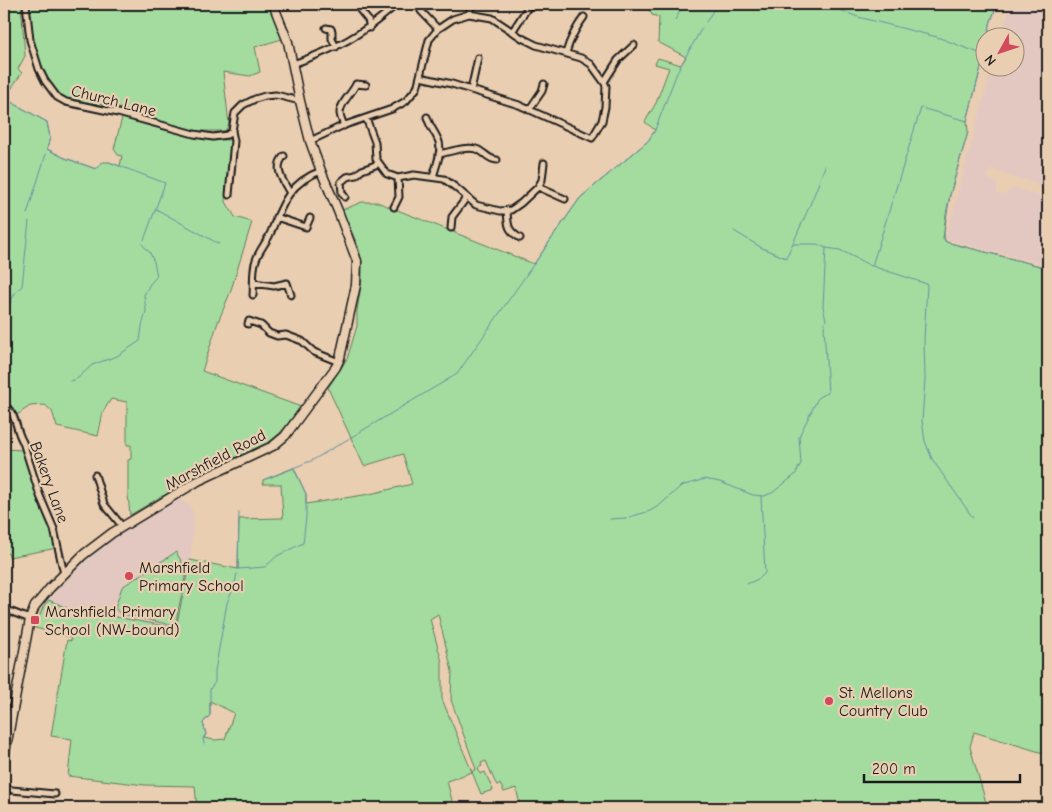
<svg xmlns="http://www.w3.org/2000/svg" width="1052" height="812" font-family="'Comic Neue',sans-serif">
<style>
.built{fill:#e3c8c2}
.green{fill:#a4dca0;stroke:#607c5e;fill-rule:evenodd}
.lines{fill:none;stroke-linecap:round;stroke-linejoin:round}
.stream{stroke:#648f9e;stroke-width:1}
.street-casing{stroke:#1c1c1c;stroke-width:9}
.secondary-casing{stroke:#1c1c1c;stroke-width:11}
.street{stroke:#eaceb1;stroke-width:5}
.secondary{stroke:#eaceb1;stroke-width:8}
.poi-dot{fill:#d1495b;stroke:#eaceb1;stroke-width:2}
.labels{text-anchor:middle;stroke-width:4.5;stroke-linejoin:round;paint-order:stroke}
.street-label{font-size:16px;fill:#1c1c1c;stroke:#eaceb1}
.poi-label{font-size:16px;fill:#1c1c1c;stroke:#eaceb1;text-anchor:start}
</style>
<rect width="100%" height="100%" fill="#eaceb1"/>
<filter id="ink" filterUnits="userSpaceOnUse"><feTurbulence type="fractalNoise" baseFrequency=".02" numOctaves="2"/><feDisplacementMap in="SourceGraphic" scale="10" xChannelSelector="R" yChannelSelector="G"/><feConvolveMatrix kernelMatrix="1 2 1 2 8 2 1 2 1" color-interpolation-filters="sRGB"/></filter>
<g filter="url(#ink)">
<!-- built -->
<path class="built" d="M 1011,4 L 1048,4 L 1048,190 L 1035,185 L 1033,182 L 1023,179 L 1020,180 L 991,169 L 987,177 L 997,184 L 997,193 L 1005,195 L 1009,190 L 1016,188 L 1048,199 L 1048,265 L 945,239 L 992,68 L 1014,68 L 1014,38 L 1001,37 Z
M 178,497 L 191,507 L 194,515 L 190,560 L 176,628 L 67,608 L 48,599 L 93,554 L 119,533 Z"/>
<!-- green -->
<path class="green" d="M 4,4 L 21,4 L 25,56 L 18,69 L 22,73 L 4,98 L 47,122 L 50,138 L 47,149 L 65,158 L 96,169 L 102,162 L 109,162 L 120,166 L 122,156 L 118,155 L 114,149 L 122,118 C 158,128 193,140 231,140 L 225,200 L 235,217 L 252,222 L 230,293 L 218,322 L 202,371 L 301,407 L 280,433 L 269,442 L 204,472 L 130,515 L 128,495 L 128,460 L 131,459 L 131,445 L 127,445 L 127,402 L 111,399 L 103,412 L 98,436 L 57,427 L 52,411 L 45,405 L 30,406 L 17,415 L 4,399 Z
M 29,4 L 269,4 L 282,39 L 255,47 L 260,72 L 250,76 L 223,72 L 229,124 L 225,131 L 192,131 L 123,109 L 65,98 L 53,89 L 42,67 L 33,41 Z
M 640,4 L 997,4 L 990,24 L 988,37 L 984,38 L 984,56 L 967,121 L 968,132 L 950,195 L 943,238 L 946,242 L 1048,268 L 1048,296 L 1045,305 L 1048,334 L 1048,762 L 1043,753 L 974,732 L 970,747 L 987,806 L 994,808 L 517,808 L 520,805 L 516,788 L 504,792 L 500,784 L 497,785 L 495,782 L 486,761 L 481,763 L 482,766 L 478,768 L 480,774 L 485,772 L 493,790 L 481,794 L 472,772 L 447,781 L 454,808 L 197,808 L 195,786 L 145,785 L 68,776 L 72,739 L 51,736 L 67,640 L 71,641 L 70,637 L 35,628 L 43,607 L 49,600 L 67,608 L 176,628 L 190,560 L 238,569 L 239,519 L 283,518 L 281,484 L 263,484 L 263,480 L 294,468 L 306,494 L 306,504 L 370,494 L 412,484 L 403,454 L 364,466 L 328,388 L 347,359 L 357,326 L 357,311 L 362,279 L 362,262 L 358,246 L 342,210 L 362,202 L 377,202 L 534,264 L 580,198 L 648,141 L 655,130 L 645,122 L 656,103 L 669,68 L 655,64 L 658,58 L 681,65 L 686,57 L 658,42 L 659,17 L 652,15 L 647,5 ZM 438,614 L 452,671 L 451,700 L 476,769 L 472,772 L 442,699 L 442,662 L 430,619 ZM 210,701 L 234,713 L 225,739 L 215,740 L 204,738 L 206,734 L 203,723 L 210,715 Z
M 4,449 L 23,450 L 50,520 L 57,548 L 9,557 L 8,553 L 4,555 Z
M 176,552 L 184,566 L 183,567 L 185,578 L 175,626 L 119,613 L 115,608 L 122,587 Z"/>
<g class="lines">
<!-- stream -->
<path class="stream" d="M 840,10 L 858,17 L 937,37 L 984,55
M 675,20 L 684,4
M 706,22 L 717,4
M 988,38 L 990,24 L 997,4
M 4,79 L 8,82
M 13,87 L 4,98 L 47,122 L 50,138 L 47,149 L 65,158 L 96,169 L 102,162
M 968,132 C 963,151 937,227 946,242 L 1048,268
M 109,162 L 165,183 L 144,240
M 156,209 L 219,244
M 27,214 L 46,154
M 734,231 L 762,248 L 786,258 C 800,228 814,198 825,166
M 793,244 L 817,244 L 826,248 L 840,250 L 871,266
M 4,316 L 16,291 L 22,286 L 29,221
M 70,381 L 77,379 L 92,365 L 117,356 L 140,341 L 142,326 L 146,311 L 144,295 L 150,284 L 157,276 L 154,262 L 150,253 L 142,244
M 263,480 L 313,460 L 457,374 L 580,198 L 648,141 L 655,130 L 678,70 L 702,28
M 239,512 L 238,569 L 265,567 L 277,556 L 303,543 L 306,517 L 306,494 L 294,469
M 973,518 L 932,459 L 925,441 L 922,421 L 925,379 L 924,340 L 927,284 L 872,266 L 921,108 L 967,121 L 984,56
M 610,519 L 626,518 L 650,511 L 660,505 L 681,486 L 705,479 L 720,482 L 753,495 L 764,496 L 772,493 L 795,475 L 801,463 L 799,437 L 801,432 L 817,400 L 820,396 L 828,393 L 824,327 L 826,320 L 823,307 L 826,248
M 747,584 L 760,578 L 765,573 L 761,496
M 204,744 L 203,738 L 206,734 L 203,723 L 210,715 L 210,689 L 215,682 L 215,671 L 227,603 L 234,587 L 237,574"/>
<defs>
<path id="street" d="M 26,4 L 30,40 L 39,69 L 45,81 L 57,97 L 66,102 L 118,113 L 194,134 L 213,137 L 227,135 L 232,131
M 355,4 L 368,20 L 370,28
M 421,11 L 438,29
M 469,14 L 472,4
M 326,28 L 331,29 L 332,31 L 332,39 L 336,47
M 512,32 L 528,7 L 535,4
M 566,53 C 570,39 575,29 584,17
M 293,64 C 336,49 362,35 396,5
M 604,82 L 618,60 L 634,45
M 471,90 L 478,58
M 529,110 L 542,91 L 544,84
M 427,117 C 430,128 436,133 439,142 C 442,153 436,166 433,177
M 366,118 L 375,142 L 376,159 L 387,174 L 398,178 L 414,175 L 444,179 L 455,187 L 476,205 L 500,211 L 511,210 L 521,203 L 538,187 L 565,199
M 344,126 C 343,122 340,117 340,113 C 340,103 353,92 356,84 L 366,85
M 310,141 L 342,126 L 392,109 L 406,101 L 417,88 L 429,40 L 438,29 L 453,19 L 469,14 L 492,18 L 522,38 L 536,45 L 581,58 L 591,64 L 604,82 L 606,86 L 605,107 L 602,121 L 592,138 L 519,105 L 452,84 L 420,77
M 439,154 C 450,152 465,146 476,149 C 484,151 488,160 497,160
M 284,156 C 273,168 283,181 290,193
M 538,187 L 542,180 L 544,163
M 229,195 L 234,141 L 232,131 L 235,113 L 243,105 L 255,99 L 265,96 L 276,95 L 300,101
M 345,197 L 342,193 L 341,182 L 347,177 L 356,175 L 362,170 L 378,164
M 394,207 L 399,197 L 398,178
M 507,210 C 508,225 507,230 520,238
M 276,217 L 306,227 L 310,218
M 451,228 L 452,217 L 467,197
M 254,283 L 274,286 L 287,283 L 291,295
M 253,295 C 254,284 252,270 256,260 C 259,250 267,242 271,232 C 282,204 290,182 321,171
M 248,324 L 249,321 L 261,325 L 269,333 L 277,336 L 286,335 L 302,341 L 314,352 L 339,362
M 4,404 C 19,418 14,427 23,442 L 40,496 L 54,529 L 64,574
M 95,475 L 104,504 L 122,526
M 4,609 L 30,619
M 4,787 L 12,790 L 55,794"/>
<path id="secondary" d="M 4,758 L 30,619 L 35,606 L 50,588 L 83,555 L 112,533 L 198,481 L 273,446 L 285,436 L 336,367 L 340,358 L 356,285 L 357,261 L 338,211 L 321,171 L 310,141 L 300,101 L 288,42 L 273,4"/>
</defs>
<!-- street casing -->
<use href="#street" class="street-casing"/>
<!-- secondary casing -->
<use href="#secondary" class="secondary-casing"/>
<!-- street -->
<use href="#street" class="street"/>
<!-- secondary -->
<use href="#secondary" class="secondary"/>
</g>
</g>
<!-- markers -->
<g class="poi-dot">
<circle cx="129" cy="576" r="5"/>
<rect x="30" y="615" width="10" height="10" rx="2.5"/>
<circle cx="829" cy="701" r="5"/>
</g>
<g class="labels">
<!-- street labels -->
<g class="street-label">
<text transform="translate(114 100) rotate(14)" y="6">Church Lane</text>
<text transform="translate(215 459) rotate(-28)" y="6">Marshfield Road</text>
<text transform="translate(50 482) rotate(70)" y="6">Bakery Lane</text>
</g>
<!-- poi labels -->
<g class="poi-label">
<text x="139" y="573">Marshfield<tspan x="139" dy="18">Primary School</tspan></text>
<text x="45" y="617">Marshfield Primary<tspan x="45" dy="18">School (NW-bound)</tspan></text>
<text x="839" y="698">St. Mellons<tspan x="839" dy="18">Country Club</tspan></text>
</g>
</g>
<!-- margin -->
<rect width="1052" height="812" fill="none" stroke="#eaceb1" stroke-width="20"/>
<rect x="10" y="10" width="1032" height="792" fill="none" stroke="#1c1c1c" stroke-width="2" filter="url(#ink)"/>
<!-- north arrow -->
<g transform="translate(1000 52) rotate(230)"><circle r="24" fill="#eaceb1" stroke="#988775"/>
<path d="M0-4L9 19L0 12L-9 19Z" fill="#d1495b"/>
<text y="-8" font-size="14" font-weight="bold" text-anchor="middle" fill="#1c1c1c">N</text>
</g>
<!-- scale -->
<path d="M864 774v8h156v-8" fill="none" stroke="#1c1c1c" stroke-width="2.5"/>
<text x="872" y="774" font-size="15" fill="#1c1c1c" stroke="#eaceb1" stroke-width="4" paint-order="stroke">200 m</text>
</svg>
